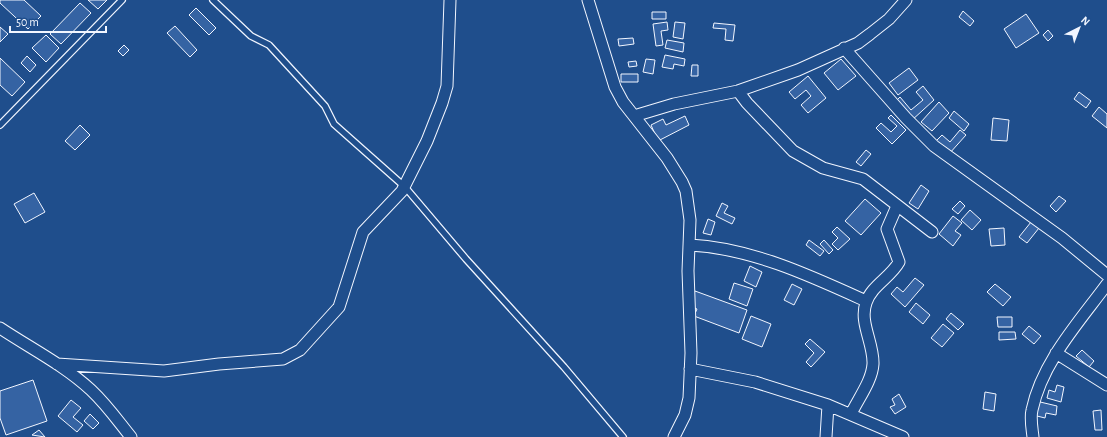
<svg xmlns="http://www.w3.org/2000/svg" width="1107" height="437" font-family="'Alegreya Sans',sans-serif">
<style>
.building{fill:#3563a3;stroke:#f2f6ff}
.lines{fill:none;stroke-linecap:round;stroke-linejoin:round}
.service-casing{stroke:#f2f6ff;stroke-width:8}
.minor-casing{stroke:#f2f6ff;stroke-width:13}
.service{stroke:#1f4e8c;stroke-width:5.5}
.minor{stroke:#1f4e8c;stroke-width:11}
</style>
<rect width="100%" height="100%" fill="#1f4e8c"/>
<!-- building -->
<path class="building" d="M 0,0 L 24,0 L 41,16 L 28,29 L 0,3 Z
M 88,0 L 107,0 L 98,9 Z
M 80,3 L 91,13 L 61,44 L 50,34 Z
M 196,8 L 216,28 L 209,35 L 189,15 Z
M 963,11 L 974,21 L 970,26 L 959,17 Z
M 652,12 L 666,12 L 666,19 L 652,19 Z
M 1026,14 L 1039,33 L 1016,48 L 1004,29 Z
M 667,22 L 668,30 L 661,31 L 663,45 L 656,46 L 653,24 Z
M 675,22 L 685,23 L 683,39 L 673,37 Z
M 714,23 L 735,25 L 733,41 L 725,40 L 726,29 L 713,28 Z
M 175,26 L 197,50 L 190,57 L 167,33 Z
M 0,27 L 8,34 L 0,42 Z
M 1048,30 L 1053,36 L 1048,41 L 1043,35 Z
M 46,35 L 59,48 L 46,62 L 32,48 Z
M 633,38 L 634,44 L 619,46 L 618,39 Z
M 667,40 L 684,43 L 683,52 L 665,48 Z
M 124,45 L 129,50 L 123,56 L 118,51 Z
M 665,55 L 685,59 L 684,66 L 674,64 L 673,69 L 662,67 Z
M 27,56 L 36,65 L 30,72 L 21,63 Z
M 0,58 L 25,82 L 12,96 L 0,85 Z
M 646,59 L 655,60 L 653,74 L 643,72 Z
M 841,59 L 856,76 L 838,90 L 824,73 Z
M 636,61 L 637,66 L 629,67 L 628,62 Z
M 692,65 L 698,65 L 698,76 L 691,76 Z
M 909,68 L 918,80 L 898,95 L 889,83 Z
M 621,74 L 638,74 L 638,82 L 621,82 Z
M 808,76 L 826,98 L 808,113 L 801,105 L 811,96 L 806,90 L 795,99 L 789,92 Z
M 923,86 L 934,100 L 911,121 L 895,102 L 900,97 L 911,110 L 923,100 L 916,92 Z
M 1079,92 L 1091,101 L 1086,108 L 1074,99 Z
M 939,102 L 949,113 L 932,131 L 921,122 Z
M 1099,107 L 1107,114 L 1107,128 L 1092,116 Z
M 954,111 L 969,124 L 964,131 L 949,118 Z
M 891,115 L 906,130 L 892,144 L 876,128 L 881,123 L 891,132 L 897,126 L 888,118 Z
M 685,116 L 689,125 L 658,141 L 651,125 L 663,119 L 666,125 Z
M 993,118 L 1009,120 L 1007,141 L 991,140 Z
M 80,125 L 90,135 L 75,150 L 65,141 Z
M 960,130 L 966,135 L 949,154 L 935,142 L 942,135 L 950,142 Z
M 866,150 L 871,154 L 861,166 L 856,162 Z
M 921,185 L 929,191 L 918,209 L 909,203 Z
M 34,193 L 45,212 L 25,223 L 14,204 Z
M 1059,196 L 1066,201 L 1056,212 L 1050,206 Z
M 865,199 L 881,213 L 861,235 L 845,221 Z
M 960,201 L 965,206 L 958,214 L 952,209 Z
M 722,203 L 728,206 L 724,213 L 735,218 L 732,224 L 716,216 Z
M 970,210 L 981,220 L 972,230 L 961,220 Z
M 953,216 L 962,223 L 955,231 L 961,235 L 953,246 L 939,234 Z
M 708,219 L 715,222 L 711,235 L 703,233 Z
M 1031,222 L 1039,228 L 1027,243 L 1019,237 Z
M 837,227 L 850,239 L 838,250 L 832,244 L 838,238 L 832,232 Z
M 1004,228 L 1005,245 L 991,246 L 989,229 Z
M 809,240 L 824,251 L 820,256 L 806,245 Z
M 824,240 L 833,250 L 829,254 L 820,244 Z
M 750,266 L 762,272 L 756,287 L 744,281 Z
M 915,278 L 924,285 L 905,307 L 891,294 L 897,287 L 903,292 Z
M 734,283 L 753,289 L 747,306 L 729,299 Z
M 792,284 L 802,289 L 794,305 L 784,300 Z
M 995,284 L 1011,297 L 1003,306 L 987,292 Z
M 695,291 L 747,310 L 739,333 L 694,316 L 697,309 L 690,306 Z
M 916,303 L 930,315 L 923,324 L 909,312 Z
M 951,313 L 964,324 L 958,330 L 946,319 Z
M 751,316 L 771,324 L 762,347 L 742,339 Z
M 997,317 L 1012,317 L 1012,327 L 998,327 Z
M 943,324 L 954,333 L 942,347 L 931,338 Z
M 1029,326 L 1041,336 L 1034,344 L 1022,334 Z
M 999,332 L 1015,332 L 1016,339 L 999,340 Z
M 810,339 L 825,352 L 811,367 L 806,362 L 814,353 L 805,344 Z
M 1082,350 L 1094,361 L 1089,367 L 1076,356 Z
M 33,380 L 47,421 L 6,435 L 0,418 L 0,391 Z
M 1057,385 L 1064,387 L 1061,402 L 1047,398 L 1049,390 L 1055,392 Z
M 985,392 L 996,394 L 994,411 L 983,409 Z
M 899,394 L 906,407 L 895,414 L 890,407 L 895,405 L 892,399 Z
M 71,400 L 81,408 L 73,417 L 83,425 L 77,432 L 58,416 Z
M 1036,401 L 1057,406 L 1056,415 L 1046,413 L 1045,418 L 1033,415 Z
M 1101,410 L 1102,430 L 1095,430 L 1093,411 Z
M 90,414 L 99,423 L 93,429 L 84,421 Z
M 39,430 L 45,437 L 32,435 Z"/>
<g class="lines">
<defs>
<path id="service" d="M 213,0 L 251,36 L 269,45 L 325,106 L 334,124 L 405,187 L 466,259 L 564,367 L 623,437
M 0,125 L 122,0"/>
<path id="minor" d="M 588,0 L 615,87 L 623,102 L 667,158 L 682,182 L 686,191 L 690,220 L 688,271 L 691,353 L 689,398 L 685,415 L 674,437
M 844,48 L 906,118 L 934,146 L 1062,238 L 1107,275
M 738,91 L 747,103 L 793,151 L 823,168 L 863,179 L 932,232
M 634,116 L 674,104 L 738,91 L 798,70 L 858,43 L 870,34 L 889,19 L 906,0
M 690,245 C 751,248 811,276 866,301
M 0,328 C 30,348 64,365 91,390 C 107,405 118,421 131,437
M 1056,353 L 1107,385
M 57,364 L 164,371 L 219,364 L 283,359 L 300,350 L 339,307 L 363,232 L 402,191 L 427,141 L 442,103 L 447,86 L 450,0
M 690,369 L 755,382 L 828,405 L 903,437
M 851,414 C 858,399 872,381 873,364 C 874,344 859,322 866,303 C 871,286 891,277 899,262 L 887,229 L 897,206
M 826,437 L 828,405
M 1033,437 C 1032,428 1030,418 1032,410 C 1042,362 1079,322 1107,284"/>
</defs>
<!-- service casing -->
<use href="#service" class="service-casing"/>
<!-- minor casing -->
<use href="#minor" class="minor-casing"/>
<!-- service -->
<use href="#service" class="service"/>
<!-- minor -->
<use href="#minor" class="minor"/>
</g>
<!-- north arrow -->
<g transform="translate(1079 28) rotate(42)" stroke="#1f4e8c" stroke-width="3" paint-order="stroke">
<path d="M0-3L7 15L0 10L-7 15Z" fill="#f2f6ff"/>
<text y="-6" font-size="11" font-weight="bold" text-anchor="middle" fill="#f2f6ff">N</text>
</g>
<!-- scale -->
<path d="M10 26v6h96v-6" fill="none" stroke="#f2f6ff" stroke-width="2"/>
<text x="16" y="26" font-size="12" fill="#f2f6ff" stroke="#1f4e8c" stroke-width="3" paint-order="stroke">50 m</text>
</svg>
